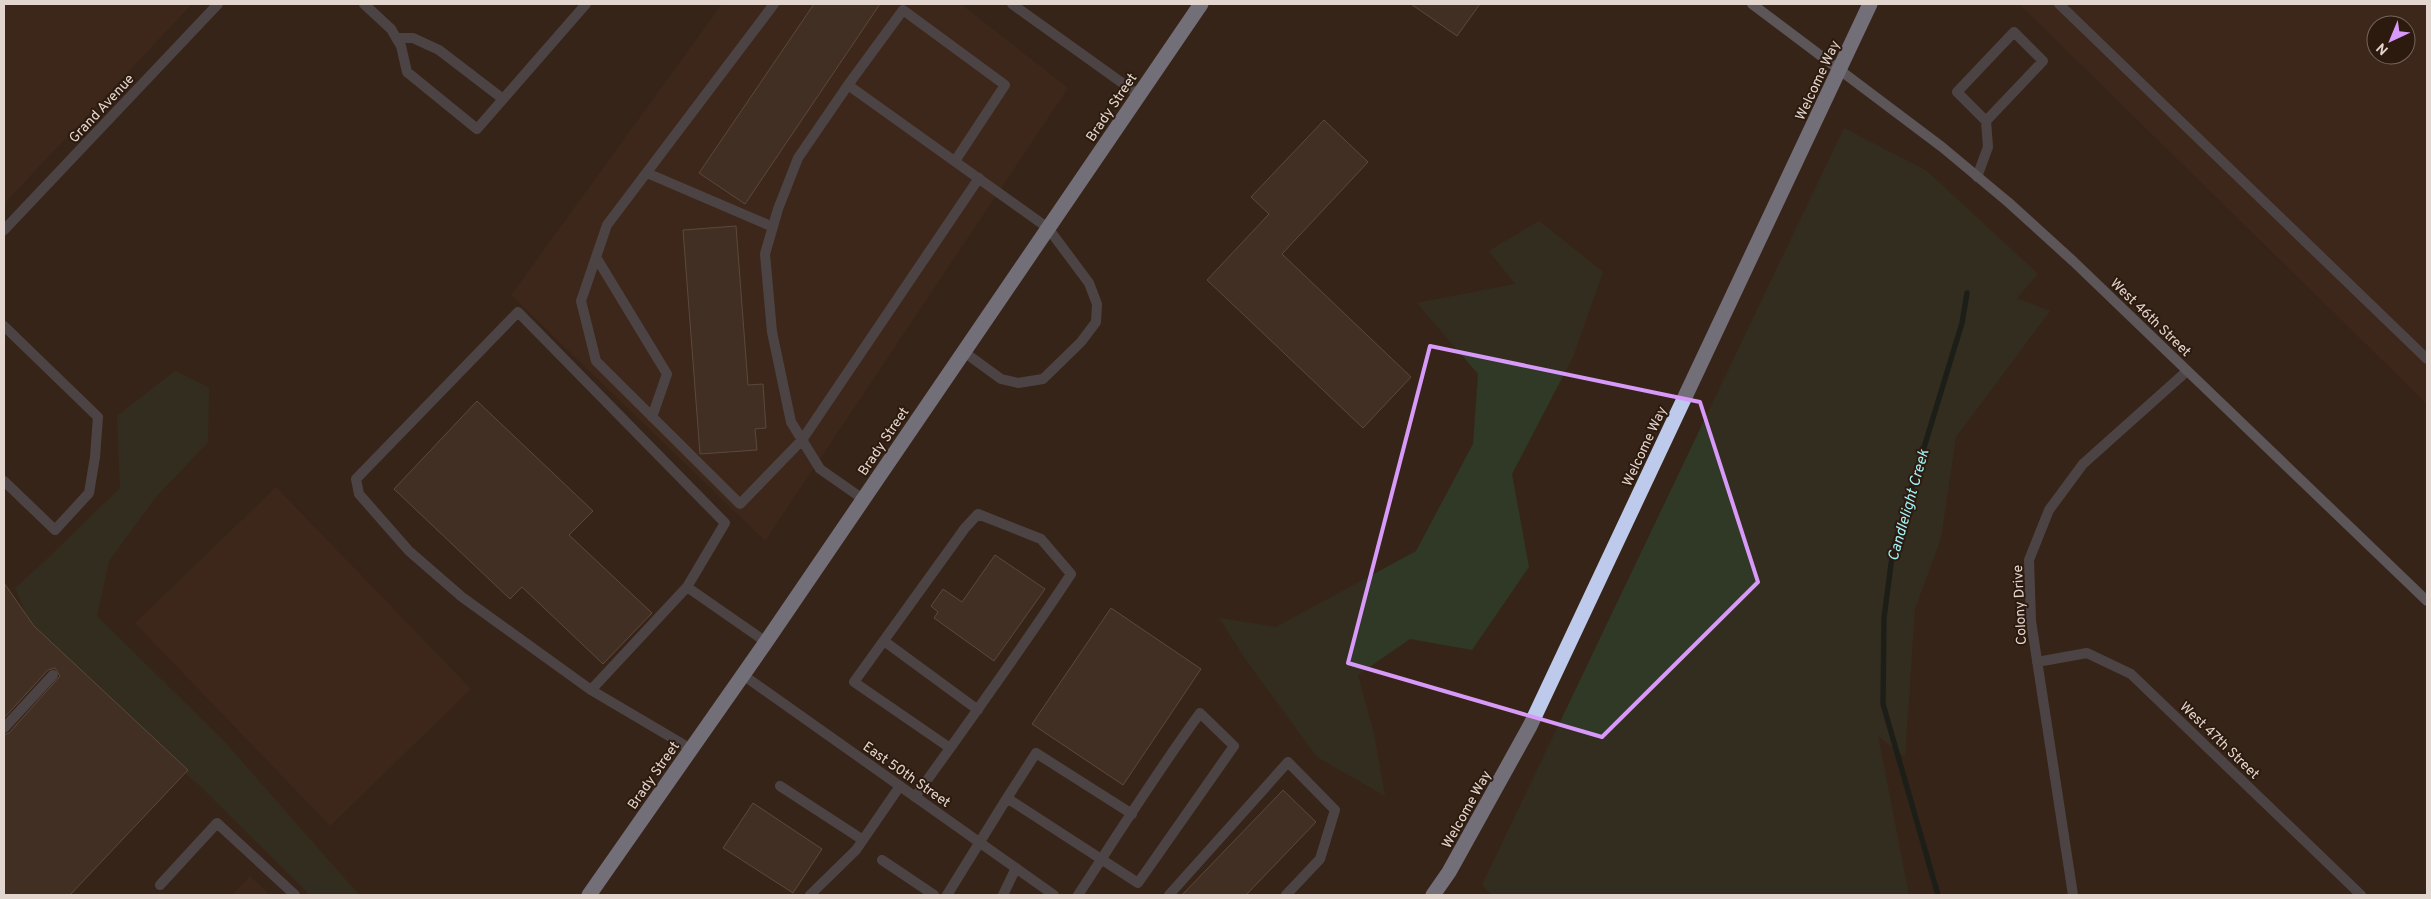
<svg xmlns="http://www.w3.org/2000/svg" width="2431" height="899" font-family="Overpass,sans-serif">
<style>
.built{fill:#432a1b;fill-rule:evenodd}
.green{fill:#2f3926}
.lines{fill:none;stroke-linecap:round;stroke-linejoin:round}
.stream{stroke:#021819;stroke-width:5.5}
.building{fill:#513c30;stroke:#897265}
.lane{stroke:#676c79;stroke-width:10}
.street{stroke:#676c79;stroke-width:10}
.secondary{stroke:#8992a7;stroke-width:10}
.highway{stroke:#bdcaeb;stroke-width:15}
.marked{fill:none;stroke:#d89af8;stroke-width:4;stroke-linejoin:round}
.labels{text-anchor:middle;stroke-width:4;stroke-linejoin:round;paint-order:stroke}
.street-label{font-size:14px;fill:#e3d6ce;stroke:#2c1a0f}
.water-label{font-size:15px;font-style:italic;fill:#a3f3f8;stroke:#2c1a0f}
</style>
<rect width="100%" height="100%" fill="#372419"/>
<!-- built -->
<path class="built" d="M 4,4 L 192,4 L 4,204 Z
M 722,4 L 961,4 L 1068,88 L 765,541 L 511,295 Z
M 2019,4 L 2427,4 L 2427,404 L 2124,107 ZM 2376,25 L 2406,25 L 2406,55 L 2376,55 Z
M 276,487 L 471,689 L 330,826 L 135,623 Z
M 250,876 L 270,895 L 232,895 Z"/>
<!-- green -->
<path class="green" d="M 1844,128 L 1927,171 L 2038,274 L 2017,298 L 2050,311 L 1956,437 L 1941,538 L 1915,609 L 1905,757 L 1878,736 L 1909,895 L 1492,895 L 1482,885 Z
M 1539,221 L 1603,272 L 1573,357 L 1512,474 L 1529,567 L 1472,650 L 1410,639 L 1358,675 L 1374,734 L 1385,796 L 1317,757 L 1246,660 L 1219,618 L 1276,627 L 1416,551 L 1473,444 L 1478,374 L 1417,303 L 1515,284 L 1489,251 Z
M 175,371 L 209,388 L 208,442 L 155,498 L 109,561 L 97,616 L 224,741 L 359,895 L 310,895 L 199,785 L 43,654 L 15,588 L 45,561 L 120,488 L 117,416 Z"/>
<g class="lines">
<!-- stream -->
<path class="stream" d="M 1938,895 L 1883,704 L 1884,618 L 1893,549 L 1962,323 L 1967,293"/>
</g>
<!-- building -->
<path class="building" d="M 814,4 L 880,4 L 745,204 L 699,173 Z
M 1411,4 L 1480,4 L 1457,36 Z
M 1324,120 L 1368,162 L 1282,254 L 1411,377 L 1363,428 L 1207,280 L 1269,214 L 1251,197 Z
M 736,226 L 748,385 L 763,384 L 766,428 L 755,429 L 757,450 L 700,454 L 683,230 Z
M 477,401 L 593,511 L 569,535 L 652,613 L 603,664 L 522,587 L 510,599 L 394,489 Z
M 995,555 L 1045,589 L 994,661 L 934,618 L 938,612 L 931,606 L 943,589 L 962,602 Z
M 4,583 L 34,626 L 188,770 L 70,895 L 4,895 L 4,735 L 9,733 L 60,676 L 55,668 L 48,670 L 4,718 Z
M 1111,608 L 1201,669 L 1123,785 L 1032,724 Z
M 1283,790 L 1316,822 L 1246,895 L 1182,895 Z
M 753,803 L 822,849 L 793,893 L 723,848 Z"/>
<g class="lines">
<!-- lane -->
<path class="lane" d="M 364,4 L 391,29 L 401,46 L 407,72 L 477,129 L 586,4
M 774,4 L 607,225 L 581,301 L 596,361 L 740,504 L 802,440 L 979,178
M 2059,4 L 2427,359
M 396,38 L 413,38 L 439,50 L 503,99
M 848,85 L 903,10 L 1005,85 L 955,161
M 647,173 L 773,227
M 1977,177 L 1988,147 L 1986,121 L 2043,61 L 2014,32 L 1957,92 L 1986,121
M 596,257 L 667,374 L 652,417
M 4,326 L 98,417 L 95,457 L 89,493 L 55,530 L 4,481
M 863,499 L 820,469 L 791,422 L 772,332 L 765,254 L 778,209 L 798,158 L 848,85 L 1048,228 L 1089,283 L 1097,304 L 1096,322 L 1081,342 L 1043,379 L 1018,383 L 1001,379 L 964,352
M 687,587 L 766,642
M 884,641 L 978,710
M 591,690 L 687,587 L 725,523 L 518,312 L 356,479 L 359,494 L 409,551 L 462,597 L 591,690 L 691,749
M 4,728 L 53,675
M 780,786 L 863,840
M 915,797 C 968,723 1021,650 1071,574 L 1041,539 L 978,514 L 965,528 L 854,682 L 950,748
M 882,860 L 934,895
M 160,885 L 217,823 L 295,895
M 810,895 L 856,850 L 900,786
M 947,895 L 1007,798
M 1003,895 L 1016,868
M 1078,895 C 1118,834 1157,772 1200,713 L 1234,746 L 1138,883 L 1007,798 L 1036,753 L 1132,814
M 1169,895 L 1288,762 L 1335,810 L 1320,859 L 1286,895"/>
<!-- street -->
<path class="street" d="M 1012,4 L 1139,95
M 4,230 L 218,4
M 2037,662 L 2087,653 L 2131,674 L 2361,895
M 743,675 L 1054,895
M 2073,895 L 2031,621 L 2029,560 L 2049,510 L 2083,464 L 2187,371"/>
<!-- secondary -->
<path class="secondary" d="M 1752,4 L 1942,147 L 2008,202 L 2073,261 L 2427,601"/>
<!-- highway -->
<path class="highway" d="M 589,895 L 766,642 L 1201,4
M 1433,895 L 1449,872 L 1530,726 L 1870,4"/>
</g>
<!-- marked area -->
<path d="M0 0H2431V899H0ZM 1430,346 L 1700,402 L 1758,582 L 1602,737 L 1348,663 Z" fill="#372419" fill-opacity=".55" fill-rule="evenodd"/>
<path class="marked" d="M 1430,346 L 1700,402 L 1758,582 L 1602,737 L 1348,663 Z"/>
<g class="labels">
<!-- street labels -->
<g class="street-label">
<text transform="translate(1817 80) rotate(-65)" y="5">Welcome Way</text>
<text transform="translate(1111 107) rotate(-56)" y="5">Brady Street</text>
<text transform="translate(101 108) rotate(-47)" y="5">Grand Avenue</text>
<text transform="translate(2151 317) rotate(44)" y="5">West 46th Street</text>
<text transform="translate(883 441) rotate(-56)" y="5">Brady Street</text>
<text transform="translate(1644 446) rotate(-65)" y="5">Welcome Way</text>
<text transform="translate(2019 605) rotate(-93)" y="5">Colony Drive</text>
<text transform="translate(2220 740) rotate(44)" y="5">West 47th Street</text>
<text transform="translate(907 774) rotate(35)" y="5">East 50th Street</text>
<text transform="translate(653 775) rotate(-55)" y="5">Brady Street</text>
<text transform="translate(1466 809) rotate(-61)" y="5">Welcome Way</text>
</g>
<!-- water labels -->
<g class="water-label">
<text transform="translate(1908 505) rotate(-74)" y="5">Candlelight Creek</text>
</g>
</g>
<!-- border -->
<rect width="2431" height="899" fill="none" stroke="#e3d6ce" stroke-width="10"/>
<!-- north arrow -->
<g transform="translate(2391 40) rotate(224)"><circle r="24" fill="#2c1a0f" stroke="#75655b"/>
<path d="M0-4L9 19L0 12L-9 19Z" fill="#d89af8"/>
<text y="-8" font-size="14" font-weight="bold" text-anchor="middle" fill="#e3d6ce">N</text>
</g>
</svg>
